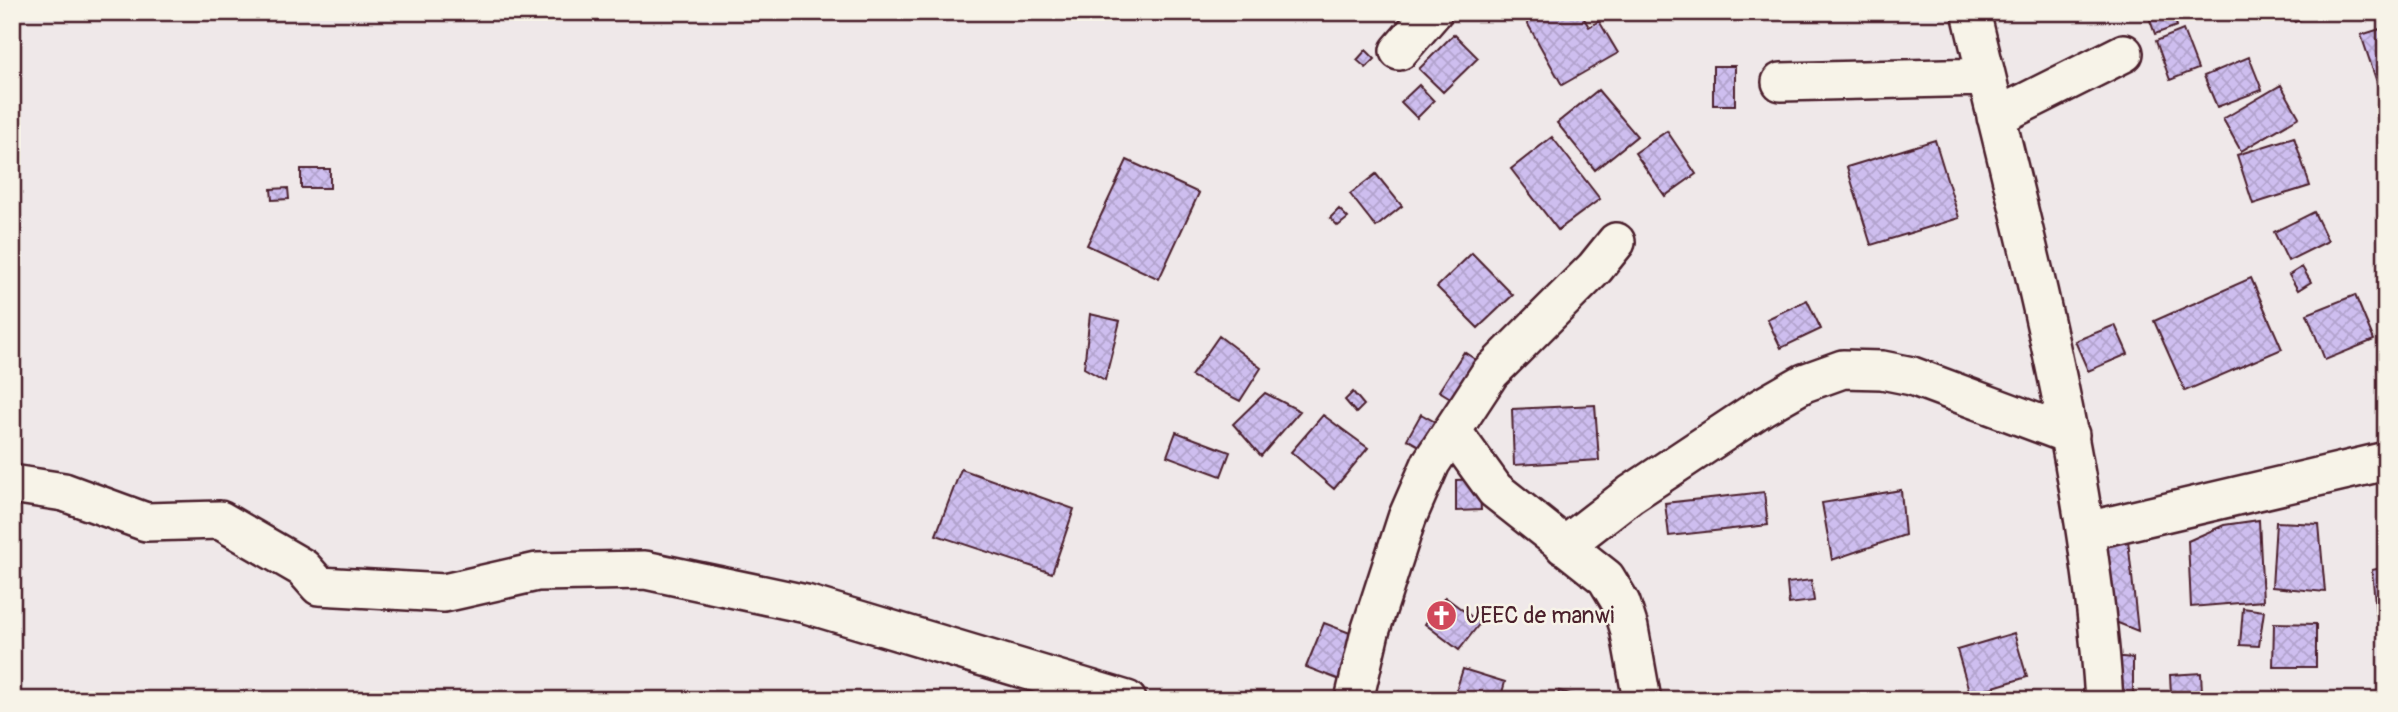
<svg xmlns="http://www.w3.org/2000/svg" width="2398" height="712" font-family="Pangolin,sans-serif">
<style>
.building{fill:url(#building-cross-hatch);stroke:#4a1f2b;stroke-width:2}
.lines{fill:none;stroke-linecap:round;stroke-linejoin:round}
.minor-casing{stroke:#4a1f2b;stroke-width:42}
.minor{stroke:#f7f3e8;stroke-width:37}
.labels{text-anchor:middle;stroke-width:5;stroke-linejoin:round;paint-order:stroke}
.poi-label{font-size:23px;fill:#4a1f2b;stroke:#f7f3e8;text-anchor:start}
</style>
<defs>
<pattern id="building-cross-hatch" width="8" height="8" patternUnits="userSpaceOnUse" patternTransform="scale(1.75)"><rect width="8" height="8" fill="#cebeef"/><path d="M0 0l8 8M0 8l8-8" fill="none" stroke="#b2a3cd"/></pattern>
</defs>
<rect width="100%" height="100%" fill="#efe8e9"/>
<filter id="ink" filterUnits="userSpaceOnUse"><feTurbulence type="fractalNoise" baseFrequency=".0143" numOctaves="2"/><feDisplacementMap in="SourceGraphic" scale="14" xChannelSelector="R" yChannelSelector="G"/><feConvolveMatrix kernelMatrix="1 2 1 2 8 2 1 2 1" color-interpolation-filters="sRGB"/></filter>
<g filter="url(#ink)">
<!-- building -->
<path class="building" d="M 1521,12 L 1580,12 L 1589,27 L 1599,21 L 1618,53 L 1562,85 Z
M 2147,12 L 2172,12 L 2177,26 L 2155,34 Z
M 2290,12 L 2315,12 L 2295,22 Z
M 2386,27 L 2386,109 L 2361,35 Z
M 2183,30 L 2198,69 L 2170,80 L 2156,41 Z
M 1454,34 L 1478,58 L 1443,92 L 1419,69 Z
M 1366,50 L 1375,59 L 1366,68 L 1357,60 Z
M 2249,57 L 2262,90 L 2217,107 L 2204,76 Z
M 1713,66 L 1735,66 L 1735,105 L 1713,105 Z
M 1419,85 L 1434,101 L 1417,118 L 1401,102 Z
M 2281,85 L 2299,117 L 2241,151 L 2223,119 Z
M 1598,90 L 1637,136 L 1595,170 L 1557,123 Z
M 1667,131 L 1696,174 L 1665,196 L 1635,153 Z
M 1552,137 L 1600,199 L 1558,230 L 1511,169 Z
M 2294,137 L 2310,186 L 2253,204 L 2237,155 Z
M 1935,140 L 1959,218 L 1871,245 L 1847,167 Z
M 1127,160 L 1199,193 L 1159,279 L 1087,245 Z
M 301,169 L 330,169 L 330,188 L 301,188 Z
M 1376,174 L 1402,206 L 1376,227 L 1350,194 Z
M 288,188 L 289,199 L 272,200 L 271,189 Z
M 1339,209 L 1348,218 L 1338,226 L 1330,218 Z
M 2314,212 L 2328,241 L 2288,261 L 2274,232 Z
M 1472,253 L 1513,295 L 1478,328 L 1437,287 Z
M 2302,267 L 2311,282 L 2298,290 L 2289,275 Z
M 2251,278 L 2282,349 L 2185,391 L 2154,321 Z
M 2355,295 L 2374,340 L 2325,360 L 2307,314 Z
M 1807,300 L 1821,329 L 1781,348 L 1767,319 Z
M 1090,314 L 1120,321 L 1105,380 L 1084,368 Z
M 2115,325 L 2128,354 L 2088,371 L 2075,341 Z
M 1219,336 L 1261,368 L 1240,401 L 1191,376 Z
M 1464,352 L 1487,367 L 1464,406 L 1439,391 Z
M 1353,392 L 1364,405 L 1356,413 L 1345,400 Z
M 1265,393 L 1300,411 L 1261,456 L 1233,424 Z
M 1595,405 L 1599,460 L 1514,465 L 1512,409 Z
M 1421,414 L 1442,426 L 1428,451 L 1407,439 Z
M 1323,415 L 1368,448 L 1334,489 L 1291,452 Z
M 1176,432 L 1230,452 L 1221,476 L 1167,456 Z
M 961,469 L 1074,509 L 1052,573 L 936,535 Z
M 1479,479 L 1481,510 L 1456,511 L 1456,480 Z
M 1901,490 L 1905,535 L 1832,560 L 1822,503 Z
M 1764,492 L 1768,525 L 1669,536 L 1665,503 Z
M 2259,520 L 2263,601 L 2191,607 L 2188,541 L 2224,525 Z
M 2276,522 L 2319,524 L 2325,592 L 2272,587 Z
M 2128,540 L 2138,631 L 2108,619 L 2104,541 Z
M 2386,567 L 2386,613 L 2376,614 L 2372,570 Z
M 1811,580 L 1814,601 L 1789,604 L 1787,583 Z
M 1445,597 L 1480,623 L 1459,650 L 1425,624 Z
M 2243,608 L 2264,611 L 2259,646 L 2240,645 Z
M 1324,623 L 1358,636 L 1340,680 L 1306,667 Z
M 2274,623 L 2316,624 L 2316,667 L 2273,667 Z
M 2014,633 L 2027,677 L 1970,694 L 1957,650 Z
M 2111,656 L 2133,658 L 2133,700 L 2113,700 Z
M 1463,669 L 1505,682 L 1500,700 L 1453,700 Z
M 2201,673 L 2202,692 L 2171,694 L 2170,675 Z
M 1559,691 L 1585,698 L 1585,700 L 1557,700 Z
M 2224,697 L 2225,700 L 2189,700 Z"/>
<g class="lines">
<defs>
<path id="minor" d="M 1971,12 C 2025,240 2089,465 2104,700
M 1399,51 L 1433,12
M 1781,82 L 1986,77
M 1996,117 L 2124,53
M 1453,432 L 1495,490 L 1606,578 L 1621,603 L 1629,628 L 1642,700
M 12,484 L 64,492 L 146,522 L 220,520 L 303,568 L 319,586 L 444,593 L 537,572 L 645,570 L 806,604 L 1127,700
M 2087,531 L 2386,461
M 1564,546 L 1631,494 L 1762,407 L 1804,383 L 1843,369 L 1882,370 L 1912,376 L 2070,435
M 1354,700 L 1370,632 L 1407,518 L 1431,463 L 1490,373 L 1595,268 L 1616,242"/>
</defs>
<!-- minor casing -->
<use href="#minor" class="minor-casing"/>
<!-- minor -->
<use href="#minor" class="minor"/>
</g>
</g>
<!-- icons -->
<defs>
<symbol id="church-disc" viewBox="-11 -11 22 22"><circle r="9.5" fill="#d1495b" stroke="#f7f3e8"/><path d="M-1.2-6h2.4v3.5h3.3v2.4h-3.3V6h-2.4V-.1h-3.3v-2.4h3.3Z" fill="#fff"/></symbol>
</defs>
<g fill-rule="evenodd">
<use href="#church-disc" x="1424" y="598" width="35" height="35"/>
</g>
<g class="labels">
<!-- poi labels -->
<g class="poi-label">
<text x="1465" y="623">UEEC de manwi</text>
</g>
</g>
<!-- margin -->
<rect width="2398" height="712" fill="none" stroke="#f7f3e8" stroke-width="42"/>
<rect x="21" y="21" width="2356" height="670" fill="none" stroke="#4a1f2b" stroke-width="2.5" filter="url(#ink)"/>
</svg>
